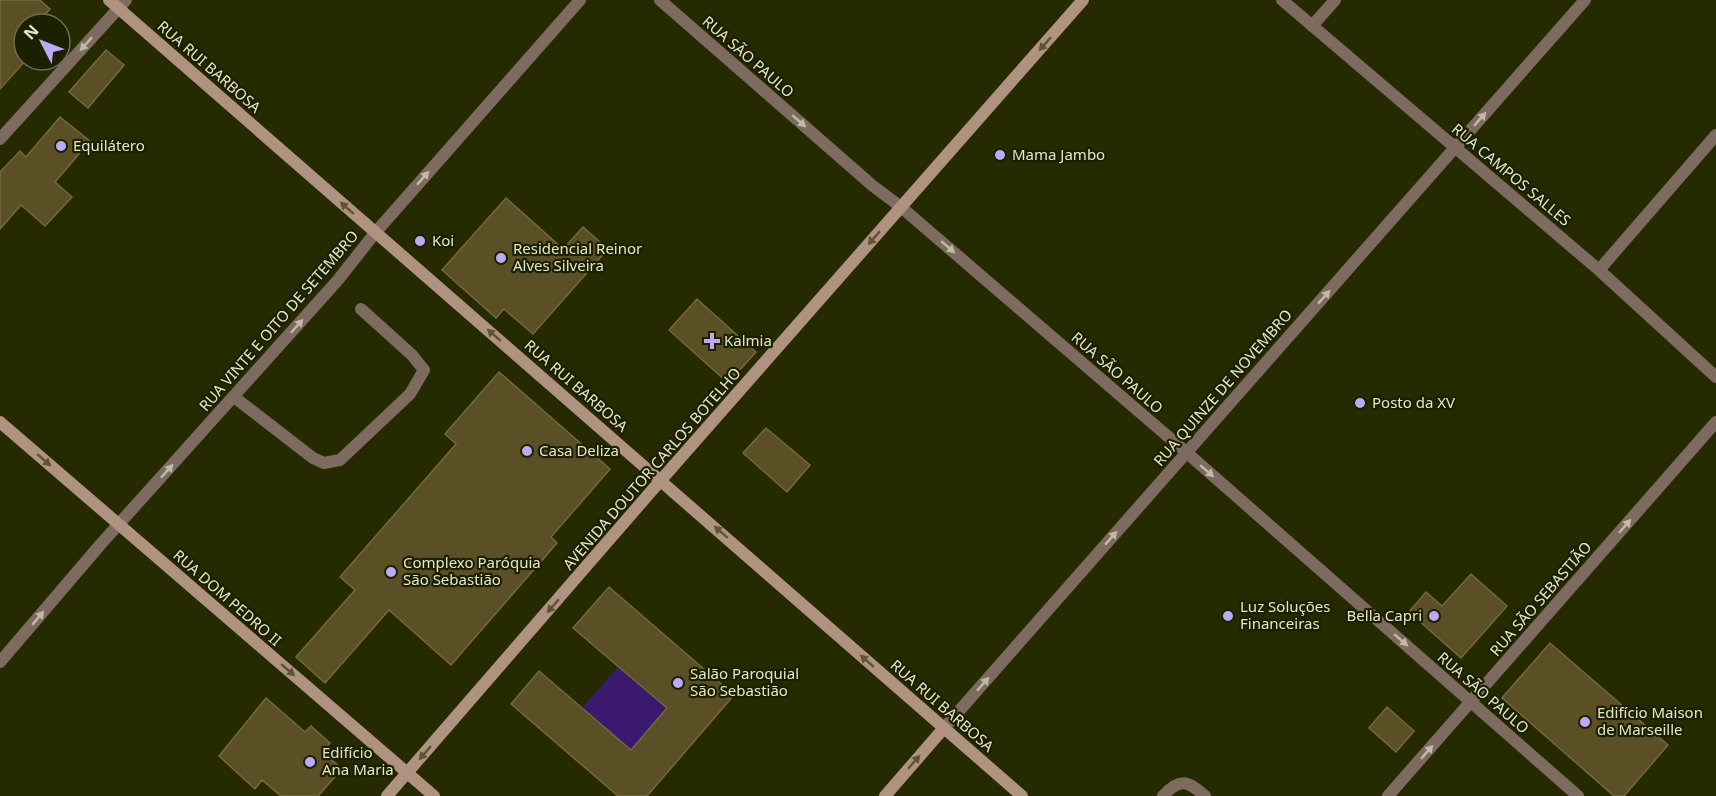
<svg xmlns="http://www.w3.org/2000/svg" width="1716" height="796" font-family="'Noto Sans',sans-serif">
<style>
.green{fill:#3a196e}
.building{fill:#5b5025;stroke:#74693c;stroke-width:1.5}
.lines{fill:none;stroke-linecap:round;stroke-linejoin:round}
.minor{stroke:#7d6b5f;stroke-width:12}
.tertiary{stroke:#7d6b5f;stroke-width:12}
.secondary{stroke:#af927f;stroke-width:12}
.oneway{fill:#bfbba7}
.oneway2{fill:#5e5339}
.poi-dot{fill:#bcaaf5;stroke:#1c2000;stroke-width:2}
.labels{text-anchor:middle;stroke-width:4.5;stroke-linejoin:round;paint-order:stroke}
.street-label{font-size:15px;fill:#e2e6ce;stroke:#1c2000}
.poi-label{font-size:15px;fill:#e2e6ce;stroke:#1c2000;text-anchor:start}
</style>
<rect width="100%" height="100%" fill="#262a00"/>
<!-- green -->
<path class="green" d="M 618,667 L 667,708 L 631,750 L 582,708 Z"/>
<!-- building -->
<path class="building" d="M 0,0 L 40,0 L 50,9 L 43,17 L 52,24 L 24,24 L 24,60 L 26,60 L 0,89 Z
M 106,50 L 124,65 L 88,108 L 69,92 Z
M 60,117 L 90,141 L 55,182 L 72,197 L 45,226 L 21,205 L 0,229 L 0,172 L 20,151 L 26,157 Z
M 506,198 L 563,249 L 583,227 L 608,249 L 533,334 L 504,309 L 496,318 L 442,270 Z
M 697,299 L 756,352 L 728,383 L 669,330 Z
M 499,372 L 610,469 L 551,537 L 557,543 L 451,665 L 389,610 L 325,683 L 296,657 L 355,590 L 340,577 L 456,444 L 445,434 Z
M 766,428 L 810,465 L 787,492 L 743,453 Z
M 1471,574 L 1507,606 L 1461,658 L 1409,612 L 1426,592 L 1442,606 Z
M 609,587 L 734,695 L 647,796 L 618,796 L 511,704 L 539,671 L 631,750 L 667,708 L 573,628 Z
M 1550,643 L 1668,745 L 1624,796 L 1614,796 L 1502,698 Z
M 266,698 L 305,732 L 311,726 L 330,743 L 323,752 L 342,769 L 318,796 L 281,796 L 262,780 L 255,789 L 219,756 Z
M 1387,707 L 1414,731 L 1396,752 L 1369,728 Z"/>
<g class="lines">
<!-- minor -->
<path class="minor" d="M 1282,0 L 1599,270 L 1716,377
M 1312,26 L 1335,0
M 0,139 L 126,0
M 1599,270 L 1716,135
M 234,397 L 313,458 L 324,463 L 340,460 L 410,394 L 424,370 L 412,355 L 361,309
M 0,662 L 100,545 L 338,280 L 375,233 L 580,0
M 944,728 L 1585,0
M 1163,796 C 1180,777 1188,781 1205,796
M 1388,796 L 1716,422"/>
<!-- tertiary -->
<path class="tertiary" d="M 660,0 L 873,186 L 901,207 L 1186,452 L 1578,796"/>
<!-- secondary -->
<path class="secondary" d="M 109,0 L 1022,796
M 0,422 L 434,796
M 387,796 L 661,480 L 1083,0
M 885,796 L 944,728"/>
</g>
<!-- one-way arrows -->
<defs><path id="oneway-solid" d="M-6-.8H1V-3.2L6.5 0L1 3.2V.8H-6Z" transform="scale(1.5)"/></defs>
<g class="oneway">
<use href="#oneway-solid" transform="translate(86 44) rotate(132)"/>
<use href="#oneway-solid" transform="translate(1480 119) rotate(-49)"/>
<use href="#oneway-solid" transform="translate(799 121) rotate(41)"/>
<use href="#oneway-solid" transform="translate(423 178) rotate(-49)"/>
<use href="#oneway-solid" transform="translate(948 247) rotate(41)"/>
<use href="#oneway-solid" transform="translate(1324 297) rotate(-49)"/>
<use href="#oneway-solid" transform="translate(297 326) rotate(-48)"/>
<use href="#oneway-solid" transform="translate(167 471) rotate(-48)"/>
<use href="#oneway-solid" transform="translate(1207 471) rotate(41)"/>
<use href="#oneway-solid" transform="translate(1625 526) rotate(-49)"/>
<use href="#oneway-solid" transform="translate(1111 538) rotate(-49)"/>
<use href="#oneway-solid" transform="translate(38 618) rotate(-50)"/>
<use href="#oneway-solid" transform="translate(1401 640) rotate(41)"/>
<use href="#oneway-solid" transform="translate(983 684) rotate(-49)"/>
<use href="#oneway-solid" transform="translate(1427 752) rotate(-49)"/>
</g>
<g class="oneway2">
<use href="#oneway-solid" transform="translate(1045 44) rotate(131)"/>
<use href="#oneway-solid" transform="translate(347 208) rotate(-139)"/>
<use href="#oneway-solid" transform="translate(874 238) rotate(131)"/>
<use href="#oneway-solid" transform="translate(494 335) rotate(-139)"/>
<use href="#oneway-solid" transform="translate(44 460) rotate(41)"/>
<use href="#oneway-solid" transform="translate(721 532) rotate(-139)"/>
<use href="#oneway-solid" transform="translate(553 606) rotate(131)"/>
<use href="#oneway-solid" transform="translate(867 661) rotate(-139)"/>
<use href="#oneway-solid" transform="translate(288 670) rotate(41)"/>
<use href="#oneway-solid" transform="translate(425 753) rotate(131)"/>
<use href="#oneway-solid" transform="translate(914 762) rotate(-49)"/>
</g>
<!-- markers -->
<g class="poi-dot">
<circle cx="61" cy="146" r="6"/>
<circle cx="1000" cy="155" r="6"/>
<circle cx="420" cy="241" r="6"/>
<circle cx="501" cy="258" r="6"/>
<path d="M709 332h6v6h6v6h-6v6h-6v-6h-6v-6h6z"/>
<circle cx="1360" cy="403" r="6"/>
<circle cx="527" cy="451" r="6"/>
<circle cx="391" cy="572" r="6"/>
<circle cx="1228" cy="616" r="6"/>
<circle cx="1434" cy="616" r="6"/>
<circle cx="678" cy="683" r="6"/>
<circle cx="1585" cy="722" r="6"/>
<circle cx="310" cy="762" r="6"/>
</g>
<g class="labels">
<!-- street labels -->
<g class="street-label">
<text transform="translate(748 57) rotate(41)" y="5">RUA SÃO PAULO</text>
<text transform="translate(209 67) rotate(41)" y="5">RUA RUI BARBOSA</text>
<text transform="translate(1511 175) rotate(40)" y="5">RUA CAMPOS SALLES</text>
<text transform="translate(279 321) rotate(-49)" y="5">RUA VINTE E OITO DE SETEMBRO</text>
<text transform="translate(1117 373) rotate(41)" y="5">RUA SÃO PAULO</text>
<text transform="translate(576 386) rotate(41)" y="5">RUA RUI BARBOSA</text>
<text transform="translate(1223 388) rotate(-49)" y="5">RUA QUINZE DE NOVEMBRO</text>
<text transform="translate(652 469) rotate(-49)" y="5">AVENIDA DOUTOR CARLOS BOTELHO</text>
<text transform="translate(227 598) rotate(41)" y="5">RUA DOM PEDRO II</text>
<text transform="translate(1541 599) rotate(-49)" y="5">RUA SÃO SEBASTIÃO</text>
<text transform="translate(1483 693) rotate(41)" y="5">RUA SÃO PAULO</text>
<text transform="translate(942 706) rotate(41)" y="5">RUA RUI BARBOSA</text>
</g>
<!-- poi labels -->
<g class="poi-label">
<text x="73" y="151">Equilátero</text>
<text x="1012" y="160">Mama Jambo</text>
<text x="432" y="246">Koi</text>
<text x="513" y="254">Residencial Reinor<tspan x="513" dy="17">Alves Silveira</tspan></text>
<text x="724" y="346">Kalmia</text>
<text x="1372" y="408">Posto da XV</text>
<text x="539" y="456">Casa Deliza</text>
<text x="403" y="568">Complexo Paróquia<tspan x="403" dy="17">São Sebastião</tspan></text>
<text x="1240" y="612">Luz Soluções<tspan x="1240" dy="17">Financeiras</tspan></text>
<text x="1422" y="621" text-anchor="end">Bella Capri</text>
<text x="690" y="679">Salão Paroquial<tspan x="690" dy="17">São Sebastião</tspan></text>
<text x="1597" y="718">Edifício Maison<tspan x="1597" dy="17">de Marseille</tspan></text>
<text x="322" y="758">Edifício<tspan x="322" dy="17">Ana Maria</tspan></text>
</g>
</g>
<!-- north arrow -->
<g transform="translate(42 42) rotate(312)"><circle r="28" fill="#1c2000" stroke="#6b6f52" stroke-width="1.5"/>
<path d="M0-4.5L10 22L0 15L-10 22Z" fill="#bcaaf5"/>
<text y="-9" font-size="16" font-weight="bold" text-anchor="middle" fill="#e2e6ce">N</text>
</g>
</svg>
